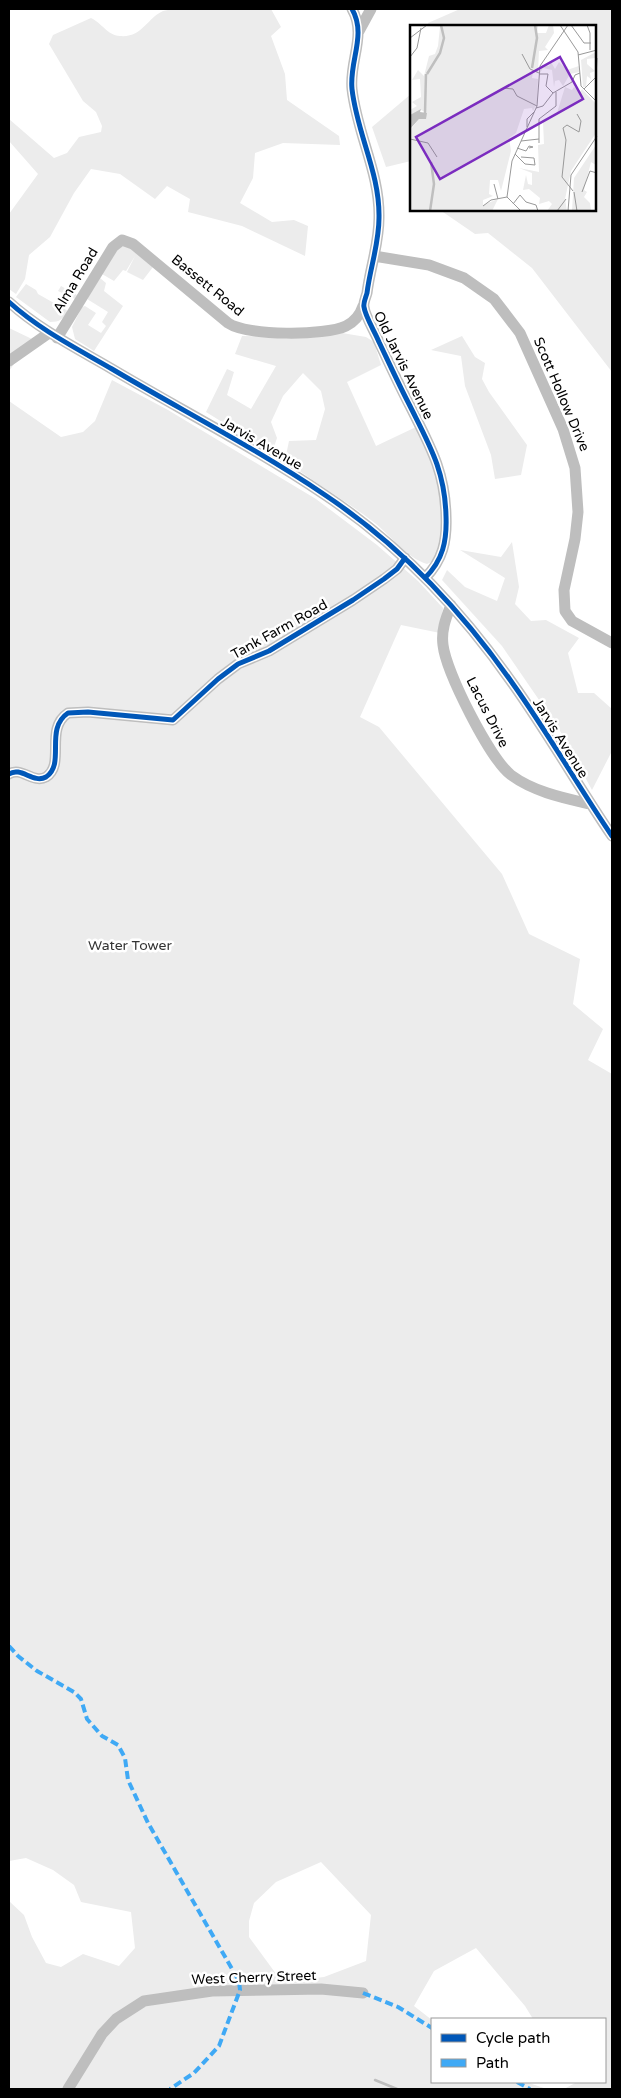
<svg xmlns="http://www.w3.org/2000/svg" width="621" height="2098" font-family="'Varela Round',sans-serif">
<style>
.green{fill:#ececec;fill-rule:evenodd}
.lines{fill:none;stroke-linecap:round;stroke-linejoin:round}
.stream{stroke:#bfbfbf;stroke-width:2.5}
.minor{stroke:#bebebe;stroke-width:11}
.quiet{stroke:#3fa9f5;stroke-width:4;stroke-dasharray:8 4;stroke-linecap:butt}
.cycleway-casing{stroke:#fff;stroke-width:8}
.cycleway{stroke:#0057b8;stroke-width:5}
.labels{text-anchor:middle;stroke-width:5;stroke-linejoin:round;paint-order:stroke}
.street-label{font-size:14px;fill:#000;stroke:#fff}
.park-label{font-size:14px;fill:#333;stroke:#fff}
.inset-river{fill:none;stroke:#bfbfbf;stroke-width:2.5}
.inset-road{fill:none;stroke:#999;stroke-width:1}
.view{fill:#7b2cbf;fill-opacity:0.15;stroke:#7b2cbf;stroke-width:2.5}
.inset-edge{fill:none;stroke:#000;stroke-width:2.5}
</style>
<rect width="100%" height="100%" fill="#fff"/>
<!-- green -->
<path class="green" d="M 183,9 L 271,9 L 281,27 L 271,36 L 285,74 L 287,100 L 339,136 L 340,145 L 283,143 L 255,153 L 253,178 L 240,203 L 272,222 L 294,220 L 308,226 L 305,256 L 242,226 L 188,212 L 190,199 L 167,186 L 155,199 L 120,174 L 91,169 L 74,193 L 50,237 L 29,255 L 25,279 L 16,294 L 9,289 L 9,214 L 38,174 L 9,141 L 9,119 L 54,158 L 67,153 L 79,137 L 101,132 L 102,126 L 96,112 L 83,101 L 49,44 L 53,35 L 91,18 C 102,23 107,35 120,36 C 142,38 147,18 163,11 C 169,9 177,10 183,9 Z
M 460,9 L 612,9 L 612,372 L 532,268 L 488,233 L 475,234 L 440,210 L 595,210 L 595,26 L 428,26 L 428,23 Z
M 411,94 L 411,161 L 386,167 L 372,127 Z
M 123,246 L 127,246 L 153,267 L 143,280 L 127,272 L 135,256 L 126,271 L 123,270 L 114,281 L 102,274 L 118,249 Z
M 100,278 L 106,283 L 104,291 L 123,306 L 94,351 L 75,339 L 72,327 L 82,307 L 85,306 L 96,313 L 88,325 L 101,333 L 106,326 L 102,322 L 108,312 L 87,299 Z
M 26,284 L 36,290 L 38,294 L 68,311 C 63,319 60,322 50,322 L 16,297 Z
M 61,286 L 77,295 L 75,299 L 58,291 Z
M 9,328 L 32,339 L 9,371 Z
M 342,333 L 366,337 L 374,342 L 381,365 L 347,382 L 376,446 L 416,427 L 440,484 L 443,544 L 436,560 L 427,564 C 407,558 392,537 376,524 C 347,501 314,483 285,460 L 289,441 L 316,440 L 325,409 L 321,391 L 303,373 L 283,396 L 271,422 L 277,438 L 272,453 L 206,412 L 227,369 L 234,372 L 227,395 L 251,409 L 276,366 L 235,354 L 242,336 L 291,337 Z
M 462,336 L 475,357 L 485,363 L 482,379 L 489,392 L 527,445 L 521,475 L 495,479 L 491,455 L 465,386 L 461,356 L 431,350 Z
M 112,380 L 168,410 L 316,499 L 377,545 L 418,581 L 443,608 L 440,633 L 401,625 L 360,717 L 379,727 L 502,874 L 529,934 L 580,959 L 573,1004 L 603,1029 L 588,1060 L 612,1074 L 612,2089 L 564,2089 L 577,2082 L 605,2082 L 605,2019 L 533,2019 L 525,2006 L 476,1948 L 434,1971 L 414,2006 L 432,2020 L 432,2082 L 526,2082 L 547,2089 L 9,2089 L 9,1901 L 24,1915 L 32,1937 L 46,1963 L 61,1967 L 83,1954 L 119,1966 L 135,1948 L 131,1912 L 81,1902 L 74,1885 L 53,1870 L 26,1858 L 9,1861 L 9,401 L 61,437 L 83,432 L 95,421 ZM 321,1862 L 371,1915 L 366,1961 L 324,1977 L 282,1982 L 249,1937 L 249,1921 L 254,1903 L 276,1882 Z
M 512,542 L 519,587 L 515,604 L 531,621 L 546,620 L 579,638 L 568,653 L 578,693 L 594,693 L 612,709 L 612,751 L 592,790 L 559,729 L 502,646 L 442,580 L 447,570 L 465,587 L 497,601 L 505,578 L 460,550 L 501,557 Z"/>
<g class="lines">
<!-- stream -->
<path class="stream" d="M 375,2080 L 397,2089"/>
<!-- minor -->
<path class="minor" d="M 352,9 C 367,35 349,61 352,89 C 357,134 380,173 379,218 C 379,244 370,268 367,293 C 366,297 363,303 364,307 C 365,316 375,332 379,342 C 389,363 399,385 410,406 C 430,446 445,471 446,516 C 447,541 443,560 425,578
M 359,31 L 371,9
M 374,256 L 429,265 L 464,278 L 494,299 L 520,333 L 563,429 L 575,468 L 578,512 L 575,539 L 564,590 L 565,611 L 572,621 L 612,643
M 9,302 C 40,330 76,348 112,369 C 183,411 257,449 325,495 C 400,545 462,611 513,684 C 548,733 578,786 612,836
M 57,338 L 113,247 L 122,240 L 133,244 L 228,323 C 247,336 325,336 346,326 C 354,322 360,315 363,306
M 9,361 L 49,333
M 451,605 C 446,618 441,630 443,645 C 446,672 490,759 511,775 C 534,792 564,798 590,804
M 9,774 C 21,766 33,784 46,777 C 66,764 44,729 68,713 L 88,712 L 173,720 L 218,679 L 238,664 L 269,651 L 353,600 L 384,579 L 397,569 L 405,558
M 68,2089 L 102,2034 L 116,2019 L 144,2001 L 212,1991 L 321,1989 L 363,1993"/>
<!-- quiet -->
<path class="quiet" d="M 9,1646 L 18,1656 L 37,1671 L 74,1692 L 81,1699 L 87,1719 L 102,1736 L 118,1745 L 125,1758 L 128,1780 L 148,1823 L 239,1981 L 240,1990 L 219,2046 L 194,2073 L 170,2089
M 363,1993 L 398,2007 L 432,2028
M 517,2082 L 530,2089"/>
<defs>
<path id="cycleway" d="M 352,9 C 367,35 349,61 352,89 C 357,134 380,173 379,218 C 379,244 370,268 367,293 C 366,297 363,303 364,307 C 365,316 375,332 379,342 C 389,363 399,385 410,406 C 430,446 445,471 446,516 C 447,541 443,560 425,578
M 9,302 C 40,330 76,348 112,369 C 183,411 257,449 325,495 C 400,545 462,611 513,684 C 548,733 578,786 612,836
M 9,774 C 21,766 33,784 46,777 C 66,764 44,729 68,713 L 88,712 L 173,720 L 218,679 L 238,664 L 269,651 L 353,600 L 384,579 L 397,569 L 405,558"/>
</defs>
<!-- cycleway casing -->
<use href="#cycleway" class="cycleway-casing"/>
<!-- cycleway -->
<use href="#cycleway" class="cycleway"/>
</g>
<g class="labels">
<!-- street labels -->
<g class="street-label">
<text transform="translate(75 280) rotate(-59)" y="5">Alma Road</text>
<text transform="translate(208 285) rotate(39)" y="5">Bassett Road</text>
<text transform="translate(404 365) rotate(64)" y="5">Old Jarvis Avenue</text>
<text transform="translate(562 394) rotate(67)" y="5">Scott Hollow Drive</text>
<text transform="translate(262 443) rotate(30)" y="5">Jarvis Avenue</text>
<text transform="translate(279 629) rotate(-29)" y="5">Tank Farm Road</text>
<text transform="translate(488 712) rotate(63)" y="5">Lacus Drive</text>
<text transform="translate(561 738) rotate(58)" y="5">Jarvis Avenue</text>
<text transform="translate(254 1977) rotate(-2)" y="5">West Cherry Street</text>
</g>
<!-- park labels -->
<g class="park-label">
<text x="130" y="950">Water Tower</text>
</g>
</g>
<!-- overview -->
<g transform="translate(410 25)">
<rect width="186" height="186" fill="#fff"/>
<path d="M 128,0 L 127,8 L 136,8 L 139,0 L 143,0 L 144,8 L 135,22 L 138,25 L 129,26 L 128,47 L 123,47 L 122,53 L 128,54 L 127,78 L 123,86 L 122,83 L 114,84 L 106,108 L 99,113 L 101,126 L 91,166 L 88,155 L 80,155 L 79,169 L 83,171 L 73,175 L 73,180 L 88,174 L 82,186 L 0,186 L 0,101 L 2,103 L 9,94 L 15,94 L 17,88 L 11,85 L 0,90 L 0,85 L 7,81 L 2,77 L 11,72 L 10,54 L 2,55 L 8,45 L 14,51 L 19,31 L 25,29 L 28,21 L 30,2 L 17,1 ZM 186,27 L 185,33 L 177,34 L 177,39 L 185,46 L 180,48 L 181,54 L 177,51 L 176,62 L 173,62 L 171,35 ZM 141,37 L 145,44 L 149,37 L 156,44 L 158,41 L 157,45 L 169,41 L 169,47 L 160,49 L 153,61 L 149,55 L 145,56 L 144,62 L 142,45 L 133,43 L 130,48 L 132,40 L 139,41 ZM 155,62 L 162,65 L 164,62 L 170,67 L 172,64 L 186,79 L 186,108 L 161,146 L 155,174 L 157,186 L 137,186 L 142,179 L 139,176 L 129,179 L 130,173 L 119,164 L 113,165 L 116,150 L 118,159 L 122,160 L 122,148 L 109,143 L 129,147 L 128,120 L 134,119 L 133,97 L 147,88 ZM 186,120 L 186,140 L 181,137 L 174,165 L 177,167 L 174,172 L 180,178 L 181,186 L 162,186 L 164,153 Z" fill="#ececec"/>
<path d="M 11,84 L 10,87 L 17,88 L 16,94 L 9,94 L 1,103 L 0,90 Z" fill="#bfbfbf"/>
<path class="inset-river" d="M 122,43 L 127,13 L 125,0M 17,49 L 30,28 L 34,13 L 31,0M 15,88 L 16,49M 20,186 L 24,159 L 21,137"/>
<path class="inset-road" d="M 150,0 L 168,27 L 171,61 L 187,77M 161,0 L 174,18 L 181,18M 177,0 L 180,8 L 180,25M 0,13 L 17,0M 112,29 L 120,44 L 129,48M 168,30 L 187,25M 0,32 L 7,23 L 11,3M 129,49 L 138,49 L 136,61 L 143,68M 186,51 L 187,33M 93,63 L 103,64 L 107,71 L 127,81M 174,64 L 187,51M 126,83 L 133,81 L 143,68 L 162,57 L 165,50 L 170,48M 117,102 L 117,94 L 125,86M 0,114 L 18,118 L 27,132M 111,116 L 129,114M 129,118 L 129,94 L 146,81 L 146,67M 107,123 L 116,126 L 119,121 L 123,122 L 119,123M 105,129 L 115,139 L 125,140 L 124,133 L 111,132M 84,159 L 88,174M 163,166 L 152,152 L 156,115 L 153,103 L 157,100 L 169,107 L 171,96 L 167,89M 164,167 L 167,186M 172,167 L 180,146 L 187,148M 97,172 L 102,136 L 127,81 L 130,41 L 158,0M 97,172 L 111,186M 103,179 L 110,170 L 116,177 L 126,180 L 128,186M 73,181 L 81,175 L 97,172M 147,186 L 156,174M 158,186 L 161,150 L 187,111"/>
<path class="view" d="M 150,32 L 173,74 L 30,154 L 6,112 Z"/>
<rect width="186" height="186" class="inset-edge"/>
</g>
<!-- border -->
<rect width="621" height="2098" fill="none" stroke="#000000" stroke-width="20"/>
<!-- legend -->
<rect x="431" y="2018" width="175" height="65" fill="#ffffff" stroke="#999999"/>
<rect x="441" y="2034" width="25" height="8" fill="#0057b8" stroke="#999999"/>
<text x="476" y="2043" font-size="15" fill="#000000">Cycle path</text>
<rect x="441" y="2059" width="25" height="8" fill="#3fa9f5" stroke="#999999"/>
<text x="476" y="2068" font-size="15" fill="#000000">Path</text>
</svg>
